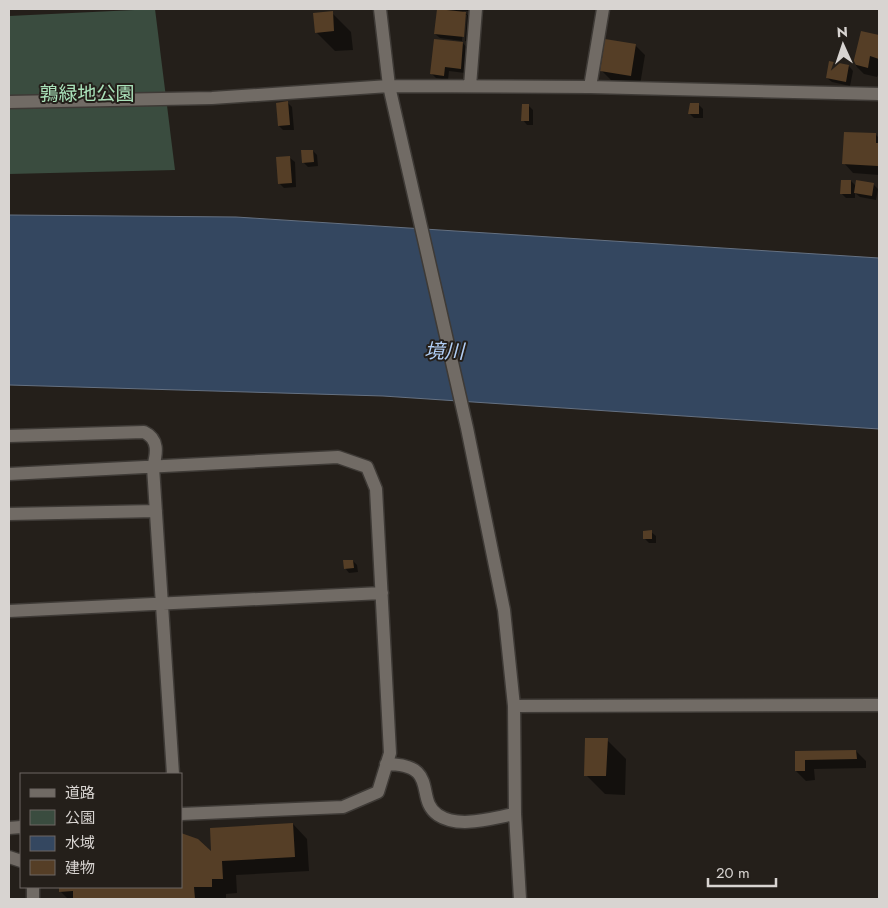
<svg xmlns="http://www.w3.org/2000/svg" width="888" height="908" font-family="Jost,'Noto Sans JP',sans-serif">
<style>
.green{fill:#3a4c3f}
.water{fill:#344760;stroke:#657182}
.shadow{fill:#0007}
.building{fill:#553e26}
.lines{fill:none;stroke-linecap:round;stroke-linejoin:round}
.minor-casing{stroke:#3e3a36;stroke-width:15}
.minor{stroke:#716b65;stroke-width:12}
.labels{text-anchor:middle;stroke-width:4;stroke-linejoin:round;paint-order:stroke}
.park-label{font-size:19px;fill:#aae2ba;stroke:#241f1a}
.water-label{font-size:20px;font-style:italic;fill:#b2cff6;stroke:#241f1a}
</style>
<rect width="100%" height="100%" fill="#241f1a"/>
<!-- green -->
<path class="green" d="M 155,9 L 175,170 L 9,174 L 9,16 Z"/>
<!-- water -->
<path class="water" d="M 9,215 L 236,217 L 879,258 L 879,429 L 383,396 L 9,385 Z"/>
<!-- shadow -->
<path class="shadow" d="M 443,9 L 471,9 L 471,11 L 463,11 L 470,17 L 468,41 L 465,41 L 467,15 L 464,15 L 462,41 L 440,38 L 435,34 L 445,11 Z
M 332,13 L 351,32 L 353,50 L 335,51 L 316,32 Z
M 862,32 L 879,36 L 879,73 L 877,77 L 864,74 L 854,64 Z
M 435,40 L 463,43 L 467,48 L 465,73 L 449,71 L 448,80 L 436,78 L 432,74 Z
M 635,45 L 645,55 L 640,85 L 611,80 L 601,70 Z
M 849,66 L 853,71 L 850,86 L 832,82 L 827,78 Z
M 288,103 L 292,107 L 294,130 L 283,130 L 279,126 Z
M 698,104 L 703,109 L 703,118 L 694,118 L 689,113 Z
M 528,105 L 533,110 L 533,125 L 527,125 L 523,120 Z
M 875,134 L 879,138 L 879,175 L 853,173 L 844,163 Z
M 313,151 L 317,155 L 318,166 L 308,167 L 303,162 Z
M 290,158 L 295,162 L 296,187 L 284,188 L 279,183 Z
M 851,181 L 856,186 L 873,184 L 878,189 L 876,200 L 860,197 L 855,193 L 855,198 L 846,198 L 841,193 Z
M 651,532 L 656,536 L 656,543 L 649,543 L 645,539 Z
M 353,561 L 357,565 L 358,572 L 349,573 L 345,568 Z
M 607,740 L 626,759 L 625,795 L 605,794 L 586,775 Z
M 856,751 L 866,761 L 866,768 L 814,769 L 815,780 L 806,781 L 796,771 L 796,752 Z
M 293,824 L 307,839 L 309,871 L 236,875 L 237,893 L 226,894 L 226,899 L 68,899 L 60,891 L 60,887 L 181,887 L 212,854 Z"/>
<!-- building -->
<path class="building" d="M 437,9 L 466,12 L 464,37 L 434,34 Z
M 333,11 L 334,31 L 315,33 L 313,13 Z
M 861,31 L 879,35 L 879,59 L 870,56 L 868,68 L 853,64 Z
M 434,39 L 463,42 L 461,69 L 445,67 L 444,76 L 430,74 Z
M 605,39 L 636,44 L 631,76 L 600,71 Z
M 829,61 L 849,65 L 846,82 L 826,78 Z
M 288,101 L 290,125 L 278,126 L 276,103 Z
M 690,103 L 699,103 L 699,114 L 688,114 Z
M 522,104 L 529,104 L 529,121 L 521,121 Z
M 844,132 L 876,133 L 876,143 L 879,143 L 878,166 L 842,164 Z
M 301,150 L 313,150 L 314,162 L 302,163 Z
M 290,156 L 292,183 L 278,184 L 276,157 Z
M 841,180 L 851,180 L 851,194 L 840,194 Z
M 856,180 L 874,183 L 872,196 L 854,193 Z
M 652,530 L 652,539 L 643,539 L 643,531 Z
M 343,560 L 353,560 L 354,568 L 344,569 Z
M 585,738 L 608,738 L 606,776 L 584,776 Z
M 856,750 L 857,759 L 805,760 L 805,771 L 795,771 L 795,751 Z
M 293,823 L 295,857 L 222,861 L 223,879 L 212,879 L 212,887 L 194,887 L 195,899 L 73,899 L 73,891 L 59,892 L 59,887 L 181,887 L 181,833 L 198,839 L 211,851 L 210,828 Z"/>
<g class="lines">
<defs>
<path id="minor" d="M 380,9 L 389,86 L 467,428 L 504,610 L 514,706 L 515,814 L 520,899
M 470,86 L 476,9
M 590,87 L 603,9
M 9,102 L 212,98 L 389,86 L 590,87 L 879,94
M 9,436 L 144,432 C 159,439 157,453 153,467 L 173,774
M 9,474 L 338,457 L 367,467 L 376,489 L 390,753 L 378,792 L 343,807 L 181,814
M 9,514 L 156,511
M 9,611 L 382,593
M 514,706 L 879,705
M 386,764 C 441,764 414,799 438,815 C 459,829 492,818 515,814
M 9,828 L 21,827
M 9,857 L 21,861
M 33,887 L 33,899"/>
</defs>
<!-- minor casing -->
<use href="#minor" class="minor-casing"/>
<!-- minor -->
<use href="#minor" class="minor"/>
</g>
<g class="labels">
<!-- park labels -->
<g class="park-label">
<text x="87" y="100">鶉緑地公園</text>
</g>
<!-- water labels -->
<g class="water-label">
<text transform="translate(444 351) rotate(1)" y="7">境川</text>
</g>
</g>
<!-- border -->
<rect width="888" height="908" fill="none" stroke="#d8d4d1" stroke-width="20"/>
<!-- legend -->
<rect x="20" y="773" width="162" height="115" fill="#241f1a" stroke="#6c6763"/>
<rect x="30" y="789" width="25" height="8" fill="#716b65" stroke="#6c6763"/>
<text x="65" y="798" font-size="15" fill="#d8d4d1">道路</text>
<rect x="30" y="810" width="25" height="15" fill="#3a4c3f" stroke="#6c6763"/>
<text x="65" y="823" font-size="15" fill="#d8d4d1">公園</text>
<rect x="30" y="836" width="25" height="15" fill="#344760" stroke="#6c6763"/>
<text x="65" y="848" font-size="15" fill="#d8d4d1">水域</text>
<rect x="30" y="860" width="25" height="15" fill="#553e26" stroke="#6c6763"/>
<text x="65" y="873" font-size="15" fill="#d8d4d1">建物</text>
<!-- north arrow -->
<g transform="translate(843 45) rotate(357)" stroke="#241f1a" stroke-width="4" paint-order="stroke">
<path d="M0-4L9 19L0 12L-9 19Z" fill="#d8d4d1"/>
<text y="-8" font-size="14" font-weight="bold" text-anchor="middle" fill="#d8d4d1">N</text>
</g>
<!-- scale -->
<path d="M708 878v8h68v-8" fill="none" stroke="#d8d4d1" stroke-width="2.5"/>
<text x="716" y="878" font-size="15" fill="#d8d4d1" stroke="#241f1a" stroke-width="4" paint-order="stroke">20 m</text>
</svg>
